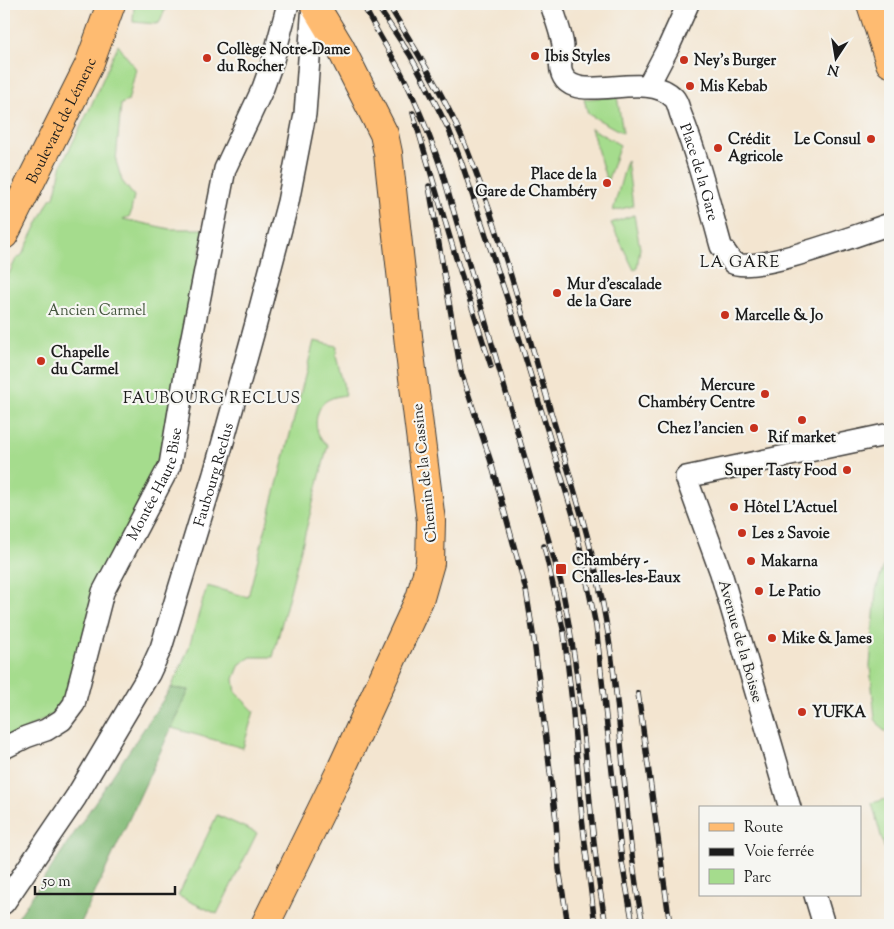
<svg xmlns="http://www.w3.org/2000/svg" width="894" height="929" font-family="'Sorts Mill Goudy',serif">
<style>
.green{fill:#a5dc8d;stroke:#607c54}
.forest{fill:#84bc78;stroke:#506c4a}
.lines{fill:none;stroke-linecap:round;stroke-linejoin:round}
.minor-casing{stroke:#3c3a37;stroke-width:24}
.major-casing{stroke:#3c3a37;stroke-width:30}
.minor{stroke:#fff;stroke-width:21}
.major{stroke:#febb71;stroke-width:28}
.rail-casing{stroke:#1c1c1c;stroke-width:5.5}
.rail{stroke:#f6f6f2;stroke-width:4;stroke-dasharray:11;stroke-linecap:butt}
.poi-dot{fill:#c8321e;stroke:#f6f6f2;stroke-width:2}
.labels{text-anchor:middle;stroke-width:4.5;stroke-linejoin:round;paint-order:stroke}
.poi-label{font-size:15px;font-weight:bold;fill:#1c1c1c;stroke:#f6f6f2;text-anchor:start}
.street-label{font-size:15px;fill:#1c1c1c;stroke:#f6f6f2}
.park-label{font-size:15px;fill:#45563e;stroke:#f6f6f2}
.neighbourhood-label{font-size:16px;letter-spacing:1px;fill:#1c1c1c;stroke:#f6f6f2}
</style>
<rect width="100%" height="100%" fill="#f6f6f2"/>
<filter id="ink" filterUnits="userSpaceOnUse"><feTurbulence type="fractalNoise" baseFrequency=".02" numOctaves="2"/><feDisplacementMap in="SourceGraphic" scale="10" xChannelSelector="R" yChannelSelector="G"/><feConvolveMatrix kernelMatrix="1 2 1 2 8 2 1 2 1" color-interpolation-filters="sRGB"/></filter>
<filter id="wash" filterUnits="userSpaceOnUse"><feTurbulence type="fractalNoise" baseFrequency=".0096" numOctaves="4" result="noise"/><feDisplacementMap in="SourceGraphic" scale="20" xChannelSelector="R" yChannelSelector="G"/><feGaussianBlur stdDeviation="1.12" result="paint"/><feColorMatrix in="noise" values="0 0 0 0 0 0 0 0 0 0 0 0 0 0 0 0 0 1.4 0 .05"/><feComposite in="paint" operator="in"/></filter>
<g filter="url(#wash)">
<rect width="100%" height="100%" fill="#f3e5d0"/>
<!-- green -->
<path class="green" d="M 134,4 L 167,4 L 167,5 L 160,22 L 156,24 L 133,22 Z
M 118,45 L 136,69 L 128,101 L 121,104 L 116,161 L 122,181 L 134,196 L 130,216 L 123,219 L 170,229 L 204,229 L 161,469 L 63,709 L 4,741 L 4,284 L 16,259 L 22,255 L 50,199 L 54,197 L 62,164 L 90,108 Z
M 617,96 L 623,133 L 588,114 L 584,99 Z
M 591,128 L 620,145 L 607,182 Z
M 627,160 L 633,206 L 613,211 Z
M 634,215 L 640,248 L 637,268 L 634,270 L 611,223 Z
M 314,341 L 337,346 L 336,356 L 346,395 C 338,396 326,398 321,406 C 313,420 315,436 328,445 L 273,657 L 251,657 L 240,664 L 234,679 L 236,693 L 254,711 L 243,748 L 172,728 L 189,690 L 171,688 L 188,650 L 207,586 L 248,597 Z
M 890,546 L 890,733 L 883,730 L 875,719 L 870,666 L 876,590 Z
M 890,798 L 890,869 L 872,803 Z
M 217,815 L 257,833 L 217,914 L 178,896 Z"/>
<!-- forest -->
<path class="forest" d="M 171,688 L 189,690 L 80,925 L 13,925 Z"/>
</g>
<g filter="url(#ink)">
<g class="lines">
<defs>
<g id="minor">
<path id="s1" d="M 551,4 C 554,14 563,38 563,47 C 563,57 558,64 562,74 C 575,107 646,68 674,98 C 678,102 679,110 681,115 C 698,157 709,203 721,246 L 733,263 C 756,274 862,233 890,224"/>
<path d="M 648,86 L 669,46 L 688,4"/>
<path id="s2" d="M 4,748 L 26,737 L 46,730 L 62,720 L 74,704 L 103,592 L 170,465 L 188,357 L 225,169 L 263,88 L 273,60 L 288,4"/>
<path d="M 790,808 L 721,573 L 686,477 L 890,434"/>
<path d="M 815,895 L 824,925"/>
<path id="s3" d="M 4,903 L 76,797 L 149,674 L 161,648 L 214,474 L 255,327 L 288,202 L 305,114 L 313,4"/>
</g>
<g id="major">
<path d="M 871,4 L 890,63"/>
<path id="s4" d="M 4,235 L 89,65 L 111,4"/>
<path d="M 265,925 L 339,774 L 420,598 L 430,563 L 431,521 L 410,354 L 388,153 L 384,134 L 340,47 L 314,4"/>
</g>
</defs>
<!-- minor casing -->
<use href="#minor" class="minor-casing"/>
<!-- major casing -->
<use href="#major" class="major-casing"/>
<!-- minor -->
<use href="#minor" class="minor"/>
<!-- major -->
<use href="#major" class="major"/>
<defs>
<path id="rail" d="M 363,4 C 375,30 391,53 404,78 C 419,108 431,139 442,171 L 561,583 C 569,622 576,662 580,703 C 589,777 592,852 606,925
M 376,4 L 410,55 L 422,77 L 449,130 L 462,164 L 509,304 L 574,518 L 596,626 L 622,862 L 633,925
M 388,4 C 418,53 452,108 472,162 C 502,240 525,322 548,402 C 569,475 594,547 606,622 C 624,722 623,825 643,925
M 413,113 L 456,258 L 491,366
M 429,186 L 461,372 L 491,462 L 526,590 L 534,640 L 556,821 L 559,869 L 568,925
M 544,546 L 564,633 L 572,702 L 582,818 L 595,925
M 638,693 L 670,925"/>
</defs>
<!-- rail casing -->
<use href="#rail" class="rail-casing"/>
<!-- rail -->
<use href="#rail" class="rail"/>
</g>
</g>
<!-- markers -->
<g class="poi-dot">
<circle cx="535" cy="56" r="5"/>
<circle cx="207" cy="58" r="5"/>
<circle cx="684" cy="60" r="5"/>
<circle cx="690" cy="86" r="5"/>
<circle cx="871" cy="139" r="5"/>
<circle cx="718" cy="148" r="5"/>
<circle cx="607" cy="183" r="5"/>
<circle cx="557" cy="293" r="5"/>
<circle cx="725" cy="315" r="5"/>
<circle cx="41" cy="361" r="5"/>
<circle cx="765" cy="394" r="5"/>
<circle cx="802" cy="420" r="5"/>
<circle cx="754" cy="428" r="5"/>
<circle cx="847" cy="470" r="5"/>
<circle cx="734" cy="507" r="5"/>
<circle cx="742" cy="533" r="5"/>
<circle cx="751" cy="561" r="5"/>
<rect x="555" y="563" width="12" height="12" rx="2.5"/>
<circle cx="759" cy="591" r="5"/>
<circle cx="772" cy="638" r="5"/>
<circle cx="802" cy="712" r="5"/>
</g>
<g class="labels">
<!-- poi labels -->
<g class="poi-label">
<text x="217" y="54">Collège Notre-Dame<tspan x="217" dy="17">du Rocher</tspan></text>
<text x="545" y="61">Ibis Styles</text>
<text x="694" y="65">Ney's Burger</text>
<text x="700" y="91">Mis Kebab</text>
<text x="728" y="144">Crédit<tspan x="728" dy="17">Agricole</tspan></text>
<text x="861" y="144" text-anchor="end">Le Consul</text>
<text x="597" y="179" text-anchor="end">Place de la<tspan x="597" dy="17">Gare de Chambéry</tspan></text>
<text x="567" y="289">Mur d'escalade<tspan x="567" dy="17">de la Gare</tspan></text>
<text x="735" y="320">Marcelle &amp; Jo</text>
<text x="51" y="357">Chapelle<tspan x="51" dy="17">du Carmel</tspan></text>
<text x="755" y="390" text-anchor="end">Mercure<tspan x="755" dy="17">Chambéry Centre</tspan></text>
<text x="744" y="433" text-anchor="end">Chez l'ancien</text>
<text x="802" y="442" text-anchor="middle">Rif market</text>
<text x="837" y="475" text-anchor="end">Super Tasty Food</text>
<text x="744" y="512">Hôtel L'Actuel</text>
<text x="752" y="538">Les 2 Savoie</text>
<text x="572" y="565">Chambéry -<tspan x="572" dy="17">Challes-les-Eaux</tspan></text>
<text x="761" y="566">Makarna</text>
<text x="769" y="596">Le Patio</text>
<text x="782" y="643">Mike &amp; James</text>
<text x="812" y="717">YUFKA</text>
</g>
<!-- street labels -->
<g class="street-label">
<text dy="5" stroke="none"><textPath href="#s4" startOffset="128">Boulevard de Lémenc</textPath></text>
<text dy="5" stroke="none"><textPath href="#s1" startOffset="271">Place de la Gare</textPath></text>
<text transform="translate(424 473) rotate(-96)" y="5">Chemin de la Cassine</text>
<text dy="5" stroke="none"><textPath href="#s3" startOffset="481">Faubourg Reclus</textPath></text>
<text dy="5" stroke="none"><textPath href="#s2" startOffset="321">Montée Haute Bise</textPath></text>
<text transform="translate(741 641) rotate(74)" y="5">Avenue de la Boisse</text>
</g>
<!-- park labels -->
<g class="park-label">
<text x="97" y="315">Ancien Carmel</text>
</g>
<!-- neighbourhood labels -->
<g class="neighbourhood-label">
<text x="740" y="267">LA GARE</text>
<text x="212" y="403">FAUBOURG RECLUS</text>
</g>
</g>
<!-- margin -->
<rect width="894" height="929" fill="none" stroke="#f6f6f2" stroke-width="20"/>
<!-- legend -->
<rect x="699" y="806" width="162" height="90" fill="#f6f6f2" stroke="#9f9f9c"/>
<rect x="709" y="823" width="25" height="8" fill="#febb71" stroke="#9f9f9c"/>
<text x="744" y="832" font-size="15" fill="#1c1c1c">Route</text>
<rect x="709" y="848" width="25" height="8" fill="#1c1c1c" stroke="#9f9f9c"/>
<text x="744" y="856" font-size="15" fill="#1c1c1c">Voie ferrée</text>
<rect x="709" y="869" width="25" height="15" fill="#a5dc8d" stroke="#9f9f9c"/>
<text x="744" y="882" font-size="15" fill="#1c1c1c">Parc</text>
<!-- north arrow -->
<g transform="translate(836 58) rotate(192)" stroke="#f6f6f2" stroke-width="4" paint-order="stroke">
<path d="M0-4L9 19L0 12L-9 19Z" fill="#1c1c1c"/>
<text y="-8" font-size="14" font-weight="bold" text-anchor="middle" fill="#1c1c1c">N</text>
</g>
<!-- scale -->
<path d="M35 886v8h140v-8" fill="none" stroke="#1c1c1c" stroke-width="2.5"/>
<text x="42" y="886" font-size="15" fill="#1c1c1c" stroke="#f6f6f2" stroke-width="4" paint-order="stroke">50 m</text>
</svg>
